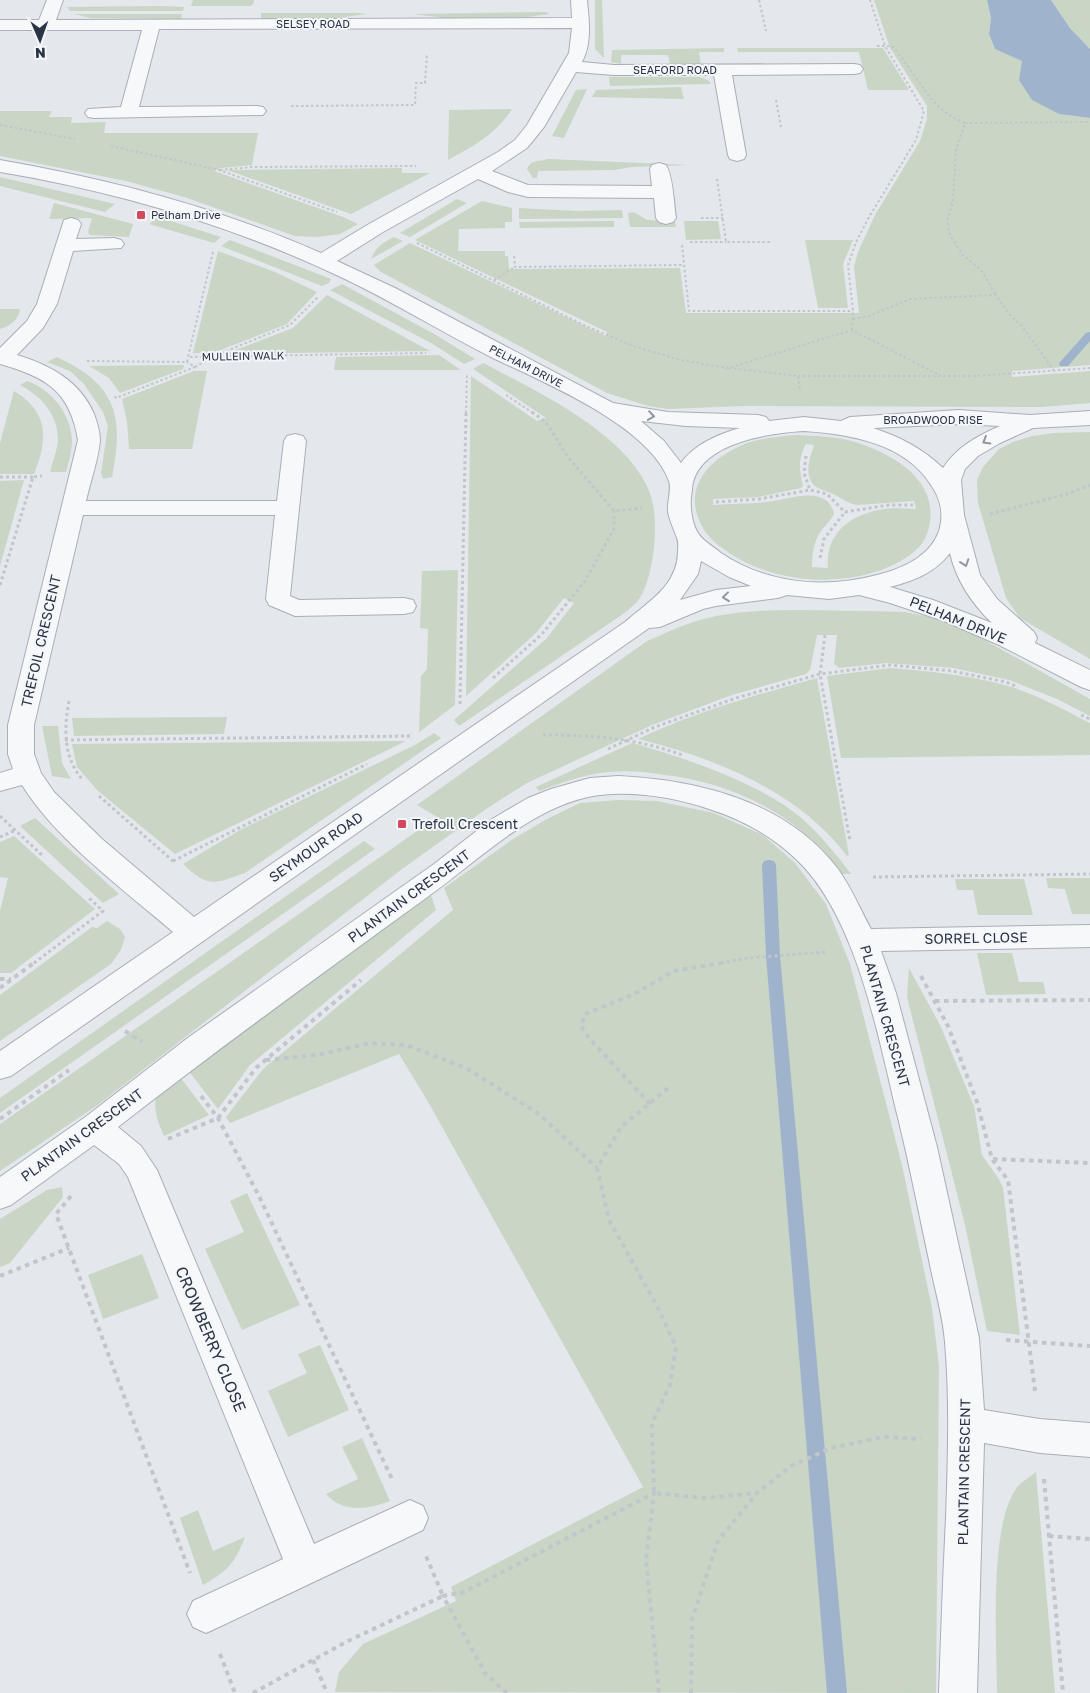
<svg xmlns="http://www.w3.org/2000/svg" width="1090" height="1693" font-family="'Golos Text',sans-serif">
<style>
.green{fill:#c9d6c5;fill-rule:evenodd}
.water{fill:#9fb4cc}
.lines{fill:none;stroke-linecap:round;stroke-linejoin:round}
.stream{fill:#9fb4cc;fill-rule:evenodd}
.minor-casing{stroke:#a9aeb7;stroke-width:2}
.path-far2{stroke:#c2c5cb;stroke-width:2;stroke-dasharray:2.5 2.5;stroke-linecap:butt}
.path-far1{stroke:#c2c5cb;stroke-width:3;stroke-dasharray:3 3;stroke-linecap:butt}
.path{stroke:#c2c5cb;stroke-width:4;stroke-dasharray:4.5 4.5;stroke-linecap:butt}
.minor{fill:#f7f8fa;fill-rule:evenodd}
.oneway{stroke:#9196a0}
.poi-dot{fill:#d1495b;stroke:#f4f6f9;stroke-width:2}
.labels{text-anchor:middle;stroke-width:4;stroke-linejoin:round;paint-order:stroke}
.far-street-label{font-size:11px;fill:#2b3445;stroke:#f4f6f9}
.far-poi-label{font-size:11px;fill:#2b3445;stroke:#f4f6f9;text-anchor:start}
.street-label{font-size:14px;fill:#2b3445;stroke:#f4f6f9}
.poi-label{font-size:14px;fill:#2b3445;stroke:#f4f6f9;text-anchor:start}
.near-street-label{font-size:16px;fill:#2b3445;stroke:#f4f6f9}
</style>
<rect width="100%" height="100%" fill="#e4e7ec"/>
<!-- green -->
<path class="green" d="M 193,0 L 254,0 L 253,4 L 251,6 L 191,6 Z
M 595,0 L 602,0 L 604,58 L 595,49 Z
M 874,0 L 987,0 L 991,18 L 989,34 L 995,49 L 1023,61 L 1019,80 L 1059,114 L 1090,118 L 1090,365 L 1012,371 L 1012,377 L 1090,371 L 1090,403 L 1042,407 L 743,406 L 668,409 L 648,406 L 607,393 L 381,272 L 374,265 L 410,243 L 606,336 L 607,332 L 415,240 L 482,201 L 512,208 L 512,222 L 505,222 L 505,228 L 459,229 L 458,251 L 505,251 L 505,256 L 508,256 L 509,269 L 680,268 L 686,313 L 859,313 L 854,266 L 858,252 L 875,215 L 920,141 L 927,119 L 927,106 L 890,48 Z
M 1051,0 L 1090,0 L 1090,49 L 1070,28 Z
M 162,6 L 184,7 L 183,11 L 70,11 L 67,7 Z
M 546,12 L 549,14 L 528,17 L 445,18 L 413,14 Z
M 261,13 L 359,13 L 367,14 L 336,18 L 261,19 Z
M 74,14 L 182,14 L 181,19 L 91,18 Z
M 724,48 L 724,52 L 699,52 L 701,65 L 670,65 L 668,55 L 621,55 L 621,64 L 611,62 L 612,50 Z
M 737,48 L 883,48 L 909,90 L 868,90 L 859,52 L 738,52 Z
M 609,77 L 699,77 L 708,80 L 711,84 L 610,86 Z
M 681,87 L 684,99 L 592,97 L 596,90 Z
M 587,89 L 564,138 L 552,136 L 576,90 Z
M 512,109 C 496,134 474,146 448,160 L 449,110 Z
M 0,111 L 52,111 L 49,117 L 72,117 L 71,123 L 106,122 L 104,133 L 258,133 L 252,165 L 221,168 L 214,171 L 343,217 L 358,224 L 340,234 L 318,237 L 295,236 L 184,197 L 126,181 L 0,156 Z
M 548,159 L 689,165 L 631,167 L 614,170 L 538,171 L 537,178 L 533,178 L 527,169 C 531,159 539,162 548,159 Z
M 402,168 L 402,173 L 430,173 L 351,214 L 227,170 Z
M 0,177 L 115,204 L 105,212 L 0,186 Z
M 457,199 L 467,203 L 410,237 L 400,233 Z
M 54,203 L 133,224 L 129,237 L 90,235 L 88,232 L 92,218 L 49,219 Z
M 519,208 L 577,211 L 622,210 L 623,218 L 519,219 Z
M 634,212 L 647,220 L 675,221 L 676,227 L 630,227 L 628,213 Z
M 158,217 L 221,237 L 214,243 L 149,224 Z
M 614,221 L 614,227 L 520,228 L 519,222 Z
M 684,221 L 718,221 L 721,239 L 686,240 Z
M 394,237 L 403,241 L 371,259 C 376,247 382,243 394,237 Z
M 230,240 L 331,279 L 329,283 L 322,286 L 221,246 Z
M 805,240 L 853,240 L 843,264 L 848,308 L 818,308 Z
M 218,251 L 275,272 L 317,292 L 287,324 L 213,353 L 193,353 Z
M 342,284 L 436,335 L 475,359 L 464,364 L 431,343 L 330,290 Z
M 327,295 L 430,351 L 225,354 L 293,328 Z
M 0,309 L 20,309 C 19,320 10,326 0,329 Z
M 439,355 L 461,370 L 334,370 L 336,357 Z
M 57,357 C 117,385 124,416 112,477 L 103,479 L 101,473 L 108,426 L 103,412 L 84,384 L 70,371 L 47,362 Z
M 483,363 C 536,391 618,429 646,484 C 656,504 656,527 654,547 C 652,564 648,588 637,602 C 633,606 628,610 623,614 L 459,726 L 454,720 L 546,639 L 574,603 L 564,598 L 536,633 L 466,696 L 471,376 L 537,421 L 546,418 L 473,369 Z
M 184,365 L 183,369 L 120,393 L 109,378 L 89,366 Z
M 194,371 L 207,371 L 192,449 L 129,449 L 127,421 L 122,399 Z
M 27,381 C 51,389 71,414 72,440 C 72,451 69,462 66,472 L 50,472 C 52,463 57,451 58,441 C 58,414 42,397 20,385 Z
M 14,391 C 49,412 48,440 34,474 L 0,474 L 0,443 Z
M 1090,432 L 1090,659 L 1020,618 L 1006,598 L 978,503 L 977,480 L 983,467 L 999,449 L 1013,442 L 1032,436 L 1054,433 Z
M 796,435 C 815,436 836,436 855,442 C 897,455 944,484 927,534 C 921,552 897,564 881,570 C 832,587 772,582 728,552 C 719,546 707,537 702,526 C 682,490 707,461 740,446 C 757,438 777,437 796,435 ZM 806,444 L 814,445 C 810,458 803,475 815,486 C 820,490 827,491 833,494 C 842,498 848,504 858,505 L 914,501 L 916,509 C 909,509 900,508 893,508 C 857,511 825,528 828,568 L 812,567 C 812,556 813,545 819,534 C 823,527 830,522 834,514 C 827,483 789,500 767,502 C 749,504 731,504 713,505 L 713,499 L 758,497 L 801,488 L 803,486 C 799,469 798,459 806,444 Z
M 24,480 L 0,566 L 0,481 Z
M 458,570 L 455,705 L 419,732 L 421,676 L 427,669 L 428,629 L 420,628 L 422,571 Z
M 868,611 L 905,612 L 936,618 L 965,629 L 1090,699 L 1090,716 L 1057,699 L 1009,680 L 953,668 L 887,663 L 839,668 L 834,664 L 837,635 L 817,635 L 810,670 L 806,674 L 732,695 L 652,725 L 527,783 L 489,807 L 402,869 L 99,1104 L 0,1171 L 0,1124 L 437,817 L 417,805 L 647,641 C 666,633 684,624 704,619 C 751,606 818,611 868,611 Z
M 890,668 C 929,671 967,675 1005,685 C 1034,693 1063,709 1090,723 L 1090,755 L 841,758 L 827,676 Z
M 817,678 L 849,855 L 847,856 C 798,791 715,758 638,739 C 695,712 756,695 817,678 Z
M 227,717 L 224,734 L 74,736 L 72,718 Z
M 42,726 L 58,726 L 62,763 L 71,779 L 52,776 Z
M 434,733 L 441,738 L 245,873 C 214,884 208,888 183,864 L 240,830 L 415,745 Z
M 406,741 L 175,854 L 98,791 L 77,767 L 72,744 Z
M 632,743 C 682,757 760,783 800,817 C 820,834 836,854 851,874 L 842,874 C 835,866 829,855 821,848 C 778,806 724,782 665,775 C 647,772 628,770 609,772 C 584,774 562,783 539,791 L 536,787 Z
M 618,800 L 657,801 L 714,813 L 763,835 L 795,863 L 826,904 L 850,964 L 902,1165 L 932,1308 L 939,1366 L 936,1693 L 335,1692 L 339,1672 L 363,1644 L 456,1601 L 451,1587 L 643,1487 L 427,1100 L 399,1054 L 230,1123 L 226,1117 L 263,1069 L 453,910 L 444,888 L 513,839 L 547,819 L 580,803 Z
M 35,818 L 119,894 L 103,903 L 20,826 Z
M 14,836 L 95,909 L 11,973 L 0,973 L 0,911 L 8,878 L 0,877 L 0,842 Z
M 364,841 L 375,849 L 0,1113 L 0,1098 Z
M 1046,878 L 1090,878 L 1090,914 L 1072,914 L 1065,889 L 1048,888 Z
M 955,879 L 1024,879 L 1033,915 L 978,915 L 973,890 L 957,890 Z
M 431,895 L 436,910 L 250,1065 L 218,1109 L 188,1070 Z
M 107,921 L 120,929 L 125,937 L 121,950 L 111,964 L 0,1041 L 0,995 L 92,927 L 97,928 Z
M 977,953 L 1012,953 L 1019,982 L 1043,982 L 1046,994 L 986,995 Z
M 909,968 L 941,1027 L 974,1106 L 982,1155 L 999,1179 L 1003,1188 L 1020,1335 L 987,1331 L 965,1225 L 907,997 Z
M 180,1077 L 209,1115 L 164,1136 C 158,1122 150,1104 160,1090 C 164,1085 174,1081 180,1077 Z
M 62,1187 L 63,1197 L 10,1263 L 0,1267 L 0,1219 L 47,1190 Z
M 247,1193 L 300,1305 L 242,1330 L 205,1249 L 244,1232 L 230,1201 Z
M 142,1254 L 159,1298 L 103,1319 L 88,1275 Z
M 320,1345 L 349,1410 L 288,1437 L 268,1391 L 307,1373 L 298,1354 Z
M 362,1438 L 390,1501 C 368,1509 344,1514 326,1494 L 358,1479 L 342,1447 Z
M 1036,1472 L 1055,1693 L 997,1693 C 997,1644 988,1523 1018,1486 C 1023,1481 1031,1476 1036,1472 Z
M 198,1510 L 213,1551 L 245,1537 C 235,1563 228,1571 203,1585 L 180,1518 Z"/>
<!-- water -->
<path class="water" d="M 987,0 L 1051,0 L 1070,28 L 1090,49 L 1090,118 L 1059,114 L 1032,100 L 1019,80 L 1022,61 L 995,49 L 989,34 L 991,18 Z"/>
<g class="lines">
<!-- stream -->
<path class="stream" d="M 1090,332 L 1090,341 L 1068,366 L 1060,366 L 1059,364 L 1060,362 L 1086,333 Z
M 769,860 L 774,861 L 776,865 L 780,956 L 847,1693 L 827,1693 L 766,956 L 762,865 L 764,861 Z"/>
<defs>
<path id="minor" d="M 47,0 L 63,0 L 56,20 L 572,18 L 571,0 L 587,0 C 589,20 592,44 582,62 L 614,65 L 854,64 L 860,65 L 863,69 L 860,73 L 854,74 L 732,75 L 746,155 L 744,159 L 737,161 L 730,159 L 728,155 L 714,75 L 614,75 L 576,72 L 544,127 L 527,148 L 492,171 L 528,185 L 652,186 L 650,169 L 652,165 L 659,163 L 666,165 C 673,176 674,204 676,218 L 673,222 L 666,224 L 659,222 L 656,218 L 654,198 L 528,197 L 508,192 L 478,179 L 383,232 L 337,261 L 395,288 L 613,403 L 668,412 L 758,415 L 766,417 L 769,421 L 804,417 L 841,421 L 850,417 L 959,410 L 1030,415 L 1090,411 L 1090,425 L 1033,428 L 1000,443 L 978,456 L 965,469 L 961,480 L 964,515 L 980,575 L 997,599 L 1034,632 L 1037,638 L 1035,643 L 1090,670 L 1090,690 L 1081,687 L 999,645 L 944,621 L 890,603 L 859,595 L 829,599 L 787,595 L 778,598 L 716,606 L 703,609 L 660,627 L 649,628 L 11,1076 L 0,1079 L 0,1051 L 173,932 C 123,889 56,840 22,785 L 0,791 L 0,773 L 13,769 L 8,754 L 8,725 L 78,440 C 70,391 46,377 0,364 L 0,348 L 27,321 L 37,304 L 64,220 L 71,218 L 78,220 L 81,224 L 76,239 L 114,238 L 121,240 L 124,244 L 121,248 L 73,251 L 57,304 L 43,328 L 17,355 C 50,365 80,381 94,414 C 97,422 100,432 100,440 C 99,457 90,483 86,501 L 277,501 L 284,441 L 287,436 L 295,434 L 303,436 L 306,441 L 290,596 L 299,600 L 404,598 L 413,600 L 416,606 L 413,612 L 404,614 L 295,616 L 269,605 L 266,599 L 275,515 L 83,515 L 34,725 L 34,754 L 41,773 L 54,792 L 102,839 L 194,917 L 625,622 C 649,601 677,586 678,552 C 678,547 679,542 677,538 C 674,529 670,522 668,512 C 667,502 672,489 669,481 C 649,425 542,382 491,357 C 442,332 395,303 345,279 C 236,227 120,192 0,172 L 0,160 C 110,179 219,208 321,253 L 369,224 L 498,152 L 515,140 L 527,125 L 569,53 L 572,28 L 159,29 L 139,107 L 257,106 L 263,107 L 266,111 L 263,115 L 94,118 L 88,117 L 85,113 L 88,109 L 121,107 L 142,30 L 0,30 L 0,20 L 39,20 ZM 641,421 L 686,426 L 740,428 C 718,434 694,445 681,463 L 664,441 ZM 959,424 L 1000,426 C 977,436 957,447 943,468 C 922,448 900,437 873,428 ZM 804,431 C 849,434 905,443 931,485 C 941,499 944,515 939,531 C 930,557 901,569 877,575 C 824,589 767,584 721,553 C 714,547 703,541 698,533 C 692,524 690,508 691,497 C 692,492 692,486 693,482 C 704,442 770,433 804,431 ZM 950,553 C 956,580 972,604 992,623 L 933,600 L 890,587 C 913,581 935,573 950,553 ZM 701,561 L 729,577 L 751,586 L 716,590 L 680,600 L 698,574 Z
M 618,776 C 699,780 786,801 838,869 C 851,887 860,909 871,929 L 1090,925 L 1090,947 L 881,951 L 896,993 L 937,1147 L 979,1338 L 984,1410 L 1040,1419 L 1090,1423 L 1090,1457 L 1040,1453 L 984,1443 L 977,1693 L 939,1693 C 941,1635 943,1576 946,1518 C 948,1459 950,1401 945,1342 C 943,1315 934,1287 929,1260 C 919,1214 910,1167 899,1122 C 879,1042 858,918 797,860 C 773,837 743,820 712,810 C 675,797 627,789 588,797 C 526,811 477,862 426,898 C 323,973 219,1048 118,1127 L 141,1146 L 157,1170 L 314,1544 L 410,1500 L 423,1506 L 428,1518 L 423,1530 L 219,1627 L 206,1633 L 193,1627 L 187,1614 L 193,1601 L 283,1559 L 128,1177 L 119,1164 L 94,1145 L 11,1205 L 0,1209 L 0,1177 L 84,1118 L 189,1037 L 434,864 L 492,819 L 528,798 L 551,789 L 590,778 Z"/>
</defs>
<!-- minor casing -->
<use href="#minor" class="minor-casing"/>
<!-- path-far2 -->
<path class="path-far2" d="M 759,0 L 766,31
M 877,46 L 892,46 C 918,74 927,108 965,123 L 956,150 L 953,201 L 947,221 L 950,235 L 963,255 L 981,270 L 996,295
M 776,100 L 781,127
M 291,106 L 415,105 L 416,83 L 425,83 L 427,54
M 965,123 L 1090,122
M 0,125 L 75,139
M 111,146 L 219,170 L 337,212
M 220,170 L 252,167 L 416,166
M 717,179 L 726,242 L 772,242
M 701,218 L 723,218
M 690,242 L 726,242
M 417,243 L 586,326 L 633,346 L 681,360 L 728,368 L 852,330 L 941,376
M 682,245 L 689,311 L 853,311
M 213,252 L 188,357 L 426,353
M 514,256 L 515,267 L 684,265
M 494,280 L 515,267
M 853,319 L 869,316 L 910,299 L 996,295 L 1009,314 L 1022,326 L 1054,371
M 852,330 L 853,311 L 848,265 L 856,242 L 869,217 L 916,140 L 924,111 L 885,46 L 870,0
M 87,361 L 187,362 L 188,357
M 195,367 L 214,356 L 290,325 L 319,296
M 729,368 L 798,376 L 800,392
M 798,376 L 976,376 L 1090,368
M 506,395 L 533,413
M 115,396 L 116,398 L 195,367 L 187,362
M 466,413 L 467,373"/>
<!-- path-far1 -->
<path class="path-far1" d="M 532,412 L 546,422 L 567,456 L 614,511 L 642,508
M 806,456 L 804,473 L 810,490 L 827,494 L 845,512 L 889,505 L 913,505
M 0,477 L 33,477
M 716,502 L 759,499 L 810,490
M 990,514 L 1067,494 L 1090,485
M 820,558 L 824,539 L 845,512
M 0,585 L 33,477 L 42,476
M 825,635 L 820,674 L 850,841
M 493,678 L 542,634 L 585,581 L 614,529 L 614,511
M 69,701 C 64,729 63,756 82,779
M 460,704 L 466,412
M 1081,715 L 1090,719
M 543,735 C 591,735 636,738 682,755
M 65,740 L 411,736
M 608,749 L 655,727 L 736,698 L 820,674 L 890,665 L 952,671 L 1006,682 L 1018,687
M 99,796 L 173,861 L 171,863
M 0,816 L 44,857
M 0,837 L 16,830
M 173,861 L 367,764
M 873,877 L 1090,874
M 34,963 L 103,911 L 89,898
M 721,963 L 748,958 L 825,952"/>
<!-- path -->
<path class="path" d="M 921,976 L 948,1026 L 977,1102 L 992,1159 L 1008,1180 L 1035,1391
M 0,979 L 11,979
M 0,988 L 35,962
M 935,1001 L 1090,1000
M 125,1031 L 142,1042
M 266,1060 L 317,1055 L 370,1043 L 406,1045 L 466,1068 L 539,1114 L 597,1168
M 668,1088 L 621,1127 L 597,1168 L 609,1220 L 657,1306 L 676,1347 L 670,1385 L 652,1423 L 654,1493 L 705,1498 L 757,1493
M 201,1096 L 218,1118 L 260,1198 L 392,1479
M 650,1104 L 588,1037 L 581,1026 L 585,1014 L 632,995 L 674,971 L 728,962
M 0,1119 L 69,1070
M 168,1139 L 218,1118 L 256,1068 L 361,980
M 993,1159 L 1090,1163
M 71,1196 L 56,1214 L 190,1573
M 0,1276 L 69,1248
M 1006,1340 L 1090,1346
M 1044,1479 L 1063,1693
M 1049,1536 L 1090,1539
M 220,1654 L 235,1693
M 313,1660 L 327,1693
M 253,1693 L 348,1641 L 443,1596 L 426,1556
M 507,1693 L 485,1673 L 443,1596 L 464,1592 L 654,1493 L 646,1559 L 659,1693
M 691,1693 L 692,1619 L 718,1541 L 757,1493 L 791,1466 L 831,1448 L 883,1437 L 921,1439"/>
<!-- minor -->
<use href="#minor" class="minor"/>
</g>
<!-- one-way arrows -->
<defs><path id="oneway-chevron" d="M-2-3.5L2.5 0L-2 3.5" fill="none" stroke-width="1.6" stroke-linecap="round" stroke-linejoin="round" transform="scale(1.25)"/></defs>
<g class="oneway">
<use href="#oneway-chevron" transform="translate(651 416) rotate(8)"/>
<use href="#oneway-chevron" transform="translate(986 441) rotate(149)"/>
<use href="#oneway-chevron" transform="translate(965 563) rotate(71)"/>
<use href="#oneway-chevron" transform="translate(726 597) rotate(174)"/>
</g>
<!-- markers -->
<g class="poi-dot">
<rect x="136" y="210" width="10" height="10" rx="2.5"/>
<rect x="397" y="819" width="10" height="10" rx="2.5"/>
</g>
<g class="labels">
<!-- far-street labels -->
<g class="far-street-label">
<text x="313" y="28">SELSEY ROAD</text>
<text x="675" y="74">SEAFORD ROAD</text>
<text transform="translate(243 356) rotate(-1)" y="4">MULLEIN WALK</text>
<text transform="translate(526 366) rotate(27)" y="4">PELHAM DRIVE</text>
<text x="933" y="424">BROADWOOD RISE</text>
</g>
<!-- far-poi labels -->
<g class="far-poi-label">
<text x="151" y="219">Pelham Drive</text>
</g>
<!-- street labels -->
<g class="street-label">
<text transform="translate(958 620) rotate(22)" y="5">PELHAM DRIVE</text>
<text transform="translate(41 641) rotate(-77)" y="5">TREFOIL CRESCENT</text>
<text transform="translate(316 847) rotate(-35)" y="5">SEYMOUR ROAD</text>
<text transform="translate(409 896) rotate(-36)" y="5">PLANTAIN CRESCENT</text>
<text transform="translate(976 938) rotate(-1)" y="5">SORREL CLOSE</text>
<text transform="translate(885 1016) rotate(74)" y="5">PLANTAIN CRESCENT</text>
<text transform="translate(82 1135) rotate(-36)" y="5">PLANTAIN CRESCENT</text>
<text transform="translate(964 1472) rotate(-89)" y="5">PLANTAIN CRESCENT</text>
</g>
<!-- poi labels -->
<g class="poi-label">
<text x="412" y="829">Trefoil Crescent</text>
</g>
<!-- near-street labels -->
<g class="near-street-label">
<text transform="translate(211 1339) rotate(67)" y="6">CROWBERRY CLOSE</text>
</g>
</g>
<!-- north arrow -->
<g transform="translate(40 40) rotate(178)" stroke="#f4f6f9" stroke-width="4" paint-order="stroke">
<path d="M0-4L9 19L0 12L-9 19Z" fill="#2b3445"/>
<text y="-8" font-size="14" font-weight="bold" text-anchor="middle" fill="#2b3445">N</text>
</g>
</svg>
